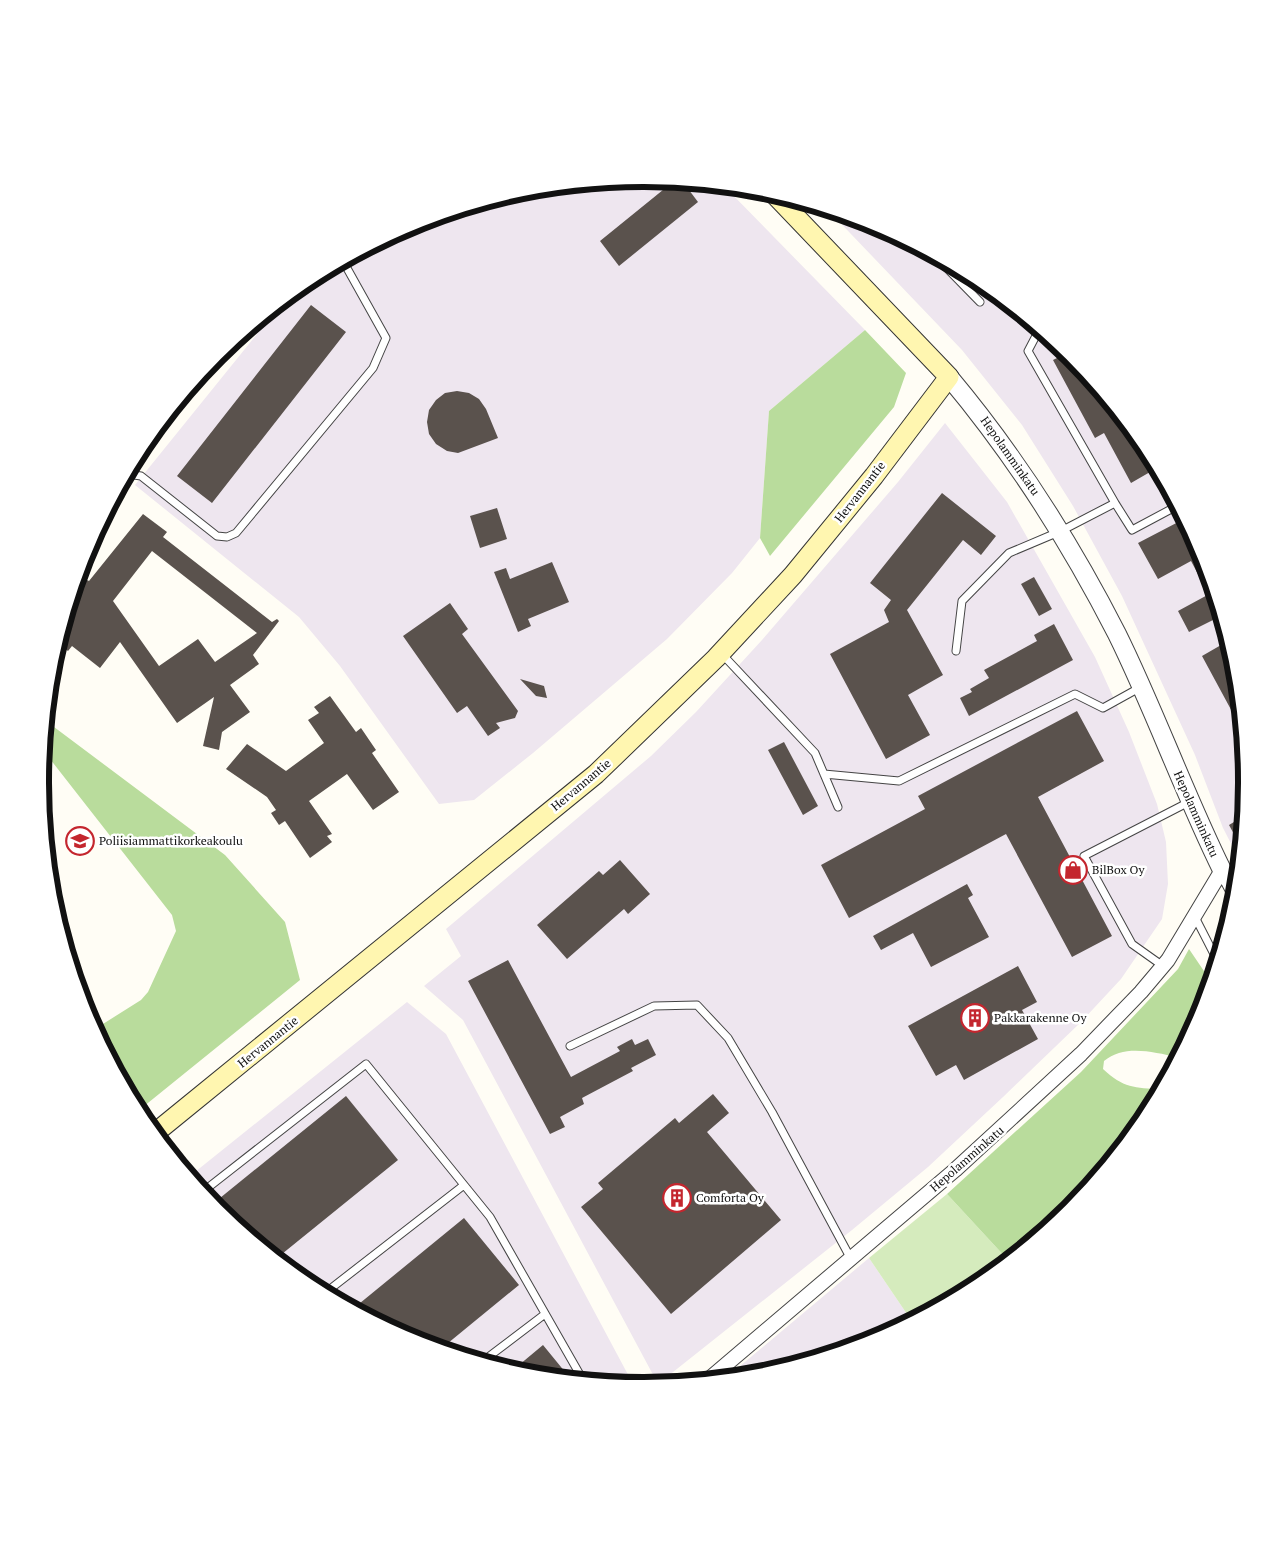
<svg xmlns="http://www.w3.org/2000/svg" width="1287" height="1564" font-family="'PT Serif',serif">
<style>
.industrial{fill:#eee6ef}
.green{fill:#d5ebbd}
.forest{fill:#b9dc9c}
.building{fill:#5a524d;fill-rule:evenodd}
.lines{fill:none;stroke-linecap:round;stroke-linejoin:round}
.service-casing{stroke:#444;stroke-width:9}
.minor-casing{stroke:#444;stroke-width:16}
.tertiary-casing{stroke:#444;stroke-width:20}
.secondary-casing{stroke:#333;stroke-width:21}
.service{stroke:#fff;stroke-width:7}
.minor{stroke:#fff;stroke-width:14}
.tertiary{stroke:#fff;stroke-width:18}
.secondary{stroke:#fff6b0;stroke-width:19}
.labels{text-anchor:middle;stroke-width:5;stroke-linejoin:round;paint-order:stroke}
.street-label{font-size:12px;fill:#111;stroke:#fff}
.poi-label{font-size:12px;fill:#111;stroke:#fff;text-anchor:start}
.rim{fill:none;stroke:#111;stroke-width:6}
</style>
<rect width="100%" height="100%" fill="#fffdf5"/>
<!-- industrial -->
<path class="industrial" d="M 644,179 L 724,186 L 865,330 L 769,411 L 760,538 L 732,573 L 667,639 L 533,753 L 474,800 L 439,804 L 340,666 L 299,617 L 135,485 L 286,298 L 308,280 L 413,224 L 526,190 Z
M 828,210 L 875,225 L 979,280 L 1070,355 L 1145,447 L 1201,551 L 1235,665 L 1247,782 L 1239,859 L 1223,828 L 1195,755 L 1122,596 L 1073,506 L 1022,425 L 962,350 Z
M 945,423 L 1007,502 L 1095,657 L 1129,732 L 1157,804 L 1166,842 L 1168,884 L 1162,919 L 1121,979 L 1081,1022 L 1003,1097 L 928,1167 L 852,1230 L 658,1384 L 463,1020 L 424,986 L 461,956 L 446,929 L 651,756 L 696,712 L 762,640 L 898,482 Z
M 407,1002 L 446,1034 L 633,1384 L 525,1374 L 412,1339 L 308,1284 L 217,1209 L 190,1176 Z
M 869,1258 L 911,1320 L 874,1340 L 761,1374 L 727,1377 Z"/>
<!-- green -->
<path class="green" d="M 116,495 L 125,497 L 94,536 Z
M 947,1194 L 1008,1260 L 979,1284 L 911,1320 L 869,1258 Z"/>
<!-- forest -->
<path class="forest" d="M 865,330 L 906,373 L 894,407 L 770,556 L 760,538 L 769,411 Z
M 46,721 L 225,855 L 285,922 L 300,980 L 138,1111 L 95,1029 L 141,1000 L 148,992 L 176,931 L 172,915 L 43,750 Z
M 1189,949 L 1208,977 L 1211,979 L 1201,1013 L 1177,1057 C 1153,1052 1124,1044 1104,1061 L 1103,1069 C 1123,1088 1135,1088 1161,1089 L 1145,1118 L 1070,1209 L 1008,1260 L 947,1194 L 1081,1072 L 1178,969 Z"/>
<!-- building -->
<path class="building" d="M 674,181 L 683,182 L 698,202 L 619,266 L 600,241 Z
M 311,305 L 346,332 L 212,503 L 177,476 Z
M 1067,353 L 1145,447 L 1157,468 L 1131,483 L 1104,433 L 1095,438 L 1053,360 Z
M 457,391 L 469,393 L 479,399 L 486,409 L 498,438 L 458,453 L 447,451 L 436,444 L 429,434 L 427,422 L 429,410 L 436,400 L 445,393 Z
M 942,493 L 996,536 L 981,555 L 963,540 L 907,610 L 943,675 L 908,695 L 930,735 L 886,759 L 830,654 L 889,622 L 884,610 L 891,600 L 870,583 Z
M 497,508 L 507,539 L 480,548 L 470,516 Z
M 143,514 L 167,532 L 163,537 L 272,622 L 277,619 L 279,621 L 253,655 L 259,664 L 230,685 L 250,712 L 222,732 L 219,750 L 203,746 L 214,697 L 177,723 L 120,642 L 100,668 L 72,646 L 68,651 L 58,643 L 72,599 L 87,580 L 89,581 ZM 152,551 L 257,633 L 215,662 L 198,639 L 159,666 L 113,601 Z
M 1184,519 L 1201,551 L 1212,588 L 1207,591 L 1191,561 L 1158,579 L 1138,543 Z
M 552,562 L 569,602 L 528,619 L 531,626 L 518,632 L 494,572 L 506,568 L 510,579 Z
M 1034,577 L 1052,609 L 1039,616 L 1021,584 Z
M 1213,592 L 1221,616 L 1189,632 L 1178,611 Z
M 450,603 L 468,629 L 462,634 L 518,711 L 515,718 L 496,723 L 500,728 L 488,736 L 467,706 L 457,713 L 403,636 Z
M 1054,624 L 1073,660 L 969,716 L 960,698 L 972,692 L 970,689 L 989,678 L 984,670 L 1037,641 L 1034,635 Z
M 1228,641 L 1235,665 L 1242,730 L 1202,656 Z
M 520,679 L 544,686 L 547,698 L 536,696 Z
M 330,696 L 356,732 L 361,728 L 376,750 L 372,753 L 399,792 L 373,810 L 347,774 L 309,801 L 332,834 L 327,836 L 332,842 L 310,858 L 285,821 L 279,825 L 271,813 L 276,810 L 267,797 L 226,769 L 247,744 L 286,771 L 324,743 L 308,720 L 319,713 L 314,707 Z
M 1077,711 L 1104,761 L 1038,797 L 1112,936 L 1072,957 L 1006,834 L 849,918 L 821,865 L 925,809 L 918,796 Z
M 784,742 L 818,806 L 803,815 L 768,750 Z
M 1244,816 L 1243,828 L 1241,847 L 1229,825 Z
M 620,860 L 650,894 L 628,914 L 624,909 L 567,959 L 537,925 L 599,871 L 603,875 Z
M 967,884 L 973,895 L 968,898 L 989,937 L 931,967 L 913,933 L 881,950 L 873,936 Z
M 508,960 L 571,1077 L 620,1051 L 617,1047 L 632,1039 L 635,1045 L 648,1039 L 656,1055 L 631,1068 L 633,1071 L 582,1098 L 584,1104 L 560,1117 L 565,1127 L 550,1134 L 468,981 Z
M 1018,966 L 1037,1002 L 1022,1010 L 1038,1039 L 964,1080 L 956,1065 L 936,1076 L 908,1026 Z
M 713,1094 L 729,1113 L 707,1132 L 781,1220 L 671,1314 L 581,1207 L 603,1189 L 598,1183 L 675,1118 L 679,1123 Z
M 346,1096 L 398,1160 L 277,1258 L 251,1237 L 220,1198 Z
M 464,1218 L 519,1285 L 442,1348 L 412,1339 L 354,1308 Z
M 543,1345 L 570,1378 L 525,1374 L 513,1370 Z"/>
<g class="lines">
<defs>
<path id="service" d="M 937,258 L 980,302
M 127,474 L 141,476 L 217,536 L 227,537 L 236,533 L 373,368 L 386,338 L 343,261
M 1115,503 L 1132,530 L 1177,506
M 956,651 L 962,601 L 1009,553 L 1061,531 L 1115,503 L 1028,351 L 1039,330
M 721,653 L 815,753 L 838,807
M 824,774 L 899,781 L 1075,694 L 1103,708 L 1141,687
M 1195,917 L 1217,960
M 1163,966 L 1132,944 L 1084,856 L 1189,802
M 570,1046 L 654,1006 L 697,1005 L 728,1038 L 772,1112 L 851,1259
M 205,1190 L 366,1064 L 490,1217 L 583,1380
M 325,1293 L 464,1185
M 483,1361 L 545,1314"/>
<path id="minor" d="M 1222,870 L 1236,896
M 709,1379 L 955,1170 L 1081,1054 L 1141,992 L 1168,960 L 1222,870"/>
<path id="tertiary" d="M 949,377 C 1016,457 1070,542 1117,634 C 1155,711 1184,793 1222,870"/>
<path id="secondary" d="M 155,1133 L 596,774 L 716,658 L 793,575 L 874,476 L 949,377 L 774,194"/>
</defs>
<!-- service casing -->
<use href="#service" class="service-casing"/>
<!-- minor casing -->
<use href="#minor" class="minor-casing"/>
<!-- tertiary casing -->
<use href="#tertiary" class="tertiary-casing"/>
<!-- secondary casing -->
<use href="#secondary" class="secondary-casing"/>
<!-- service -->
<use href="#service" class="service"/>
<!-- minor -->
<use href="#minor" class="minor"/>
<!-- tertiary -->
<use href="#tertiary" class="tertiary"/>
<!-- secondary -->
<use href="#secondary" class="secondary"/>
</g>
<!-- icons -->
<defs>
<symbol id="university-ring" viewBox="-11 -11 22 22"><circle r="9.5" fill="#fff" stroke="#c4262e" stroke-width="1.5"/><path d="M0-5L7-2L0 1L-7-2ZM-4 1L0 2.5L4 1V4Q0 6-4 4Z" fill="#c4262e"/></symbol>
<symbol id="shop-ring" viewBox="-11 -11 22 22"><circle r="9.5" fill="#fff" stroke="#c4262e" stroke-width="1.5"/><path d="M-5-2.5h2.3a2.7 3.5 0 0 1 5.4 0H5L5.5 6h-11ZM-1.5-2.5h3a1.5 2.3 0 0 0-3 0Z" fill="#c4262e"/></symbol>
<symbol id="building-ring" viewBox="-11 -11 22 22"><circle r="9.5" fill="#fff" stroke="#c4262e" stroke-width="1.5"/><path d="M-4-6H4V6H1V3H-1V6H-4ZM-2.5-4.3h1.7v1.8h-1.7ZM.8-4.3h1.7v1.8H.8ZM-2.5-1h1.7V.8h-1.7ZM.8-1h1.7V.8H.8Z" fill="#c4262e"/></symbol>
</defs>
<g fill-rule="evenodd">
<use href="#university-ring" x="64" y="825" width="32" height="32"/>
<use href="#shop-ring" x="1057" y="854" width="32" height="32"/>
<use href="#building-ring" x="959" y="1002" width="32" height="32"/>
<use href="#building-ring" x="661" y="1182" width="32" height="32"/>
</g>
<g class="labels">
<!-- street labels -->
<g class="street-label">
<text transform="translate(1010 456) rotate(55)" y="4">Hepolamminkatu</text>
<text transform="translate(860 492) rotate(-52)" y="4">Hervannantie</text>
<text transform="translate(581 785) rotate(-40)" y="4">Hervannantie</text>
<text transform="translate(1196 814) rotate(66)" y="4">Hepolamminkatu</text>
<text transform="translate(268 1042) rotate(-39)" y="4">Hervannantie</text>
<text transform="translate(967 1159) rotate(-41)" y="4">Hepolamminkatu</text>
</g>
<!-- poi labels -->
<g class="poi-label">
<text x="99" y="845">Poliisiammattikorkeakoulu</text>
<text x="1092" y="874">BilBox Oy</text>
<text x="994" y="1022">Pakkarakenne Oy</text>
<text x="696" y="1202">Comforta Oy</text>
</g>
</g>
<!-- crop -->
<path d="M0 0H1287V1564H0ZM643 187H644A594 594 0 0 1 1238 781V783A594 594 0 0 1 644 1377H643A594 594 0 0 1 49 783V781A594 594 0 0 1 643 187Z" fill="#fff" fill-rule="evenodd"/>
<path class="rim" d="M643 187H644A594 594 0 0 1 1238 781V783A594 594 0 0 1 644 1377H643A594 594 0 0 1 49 783V781A594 594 0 0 1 643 187Z"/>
</svg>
